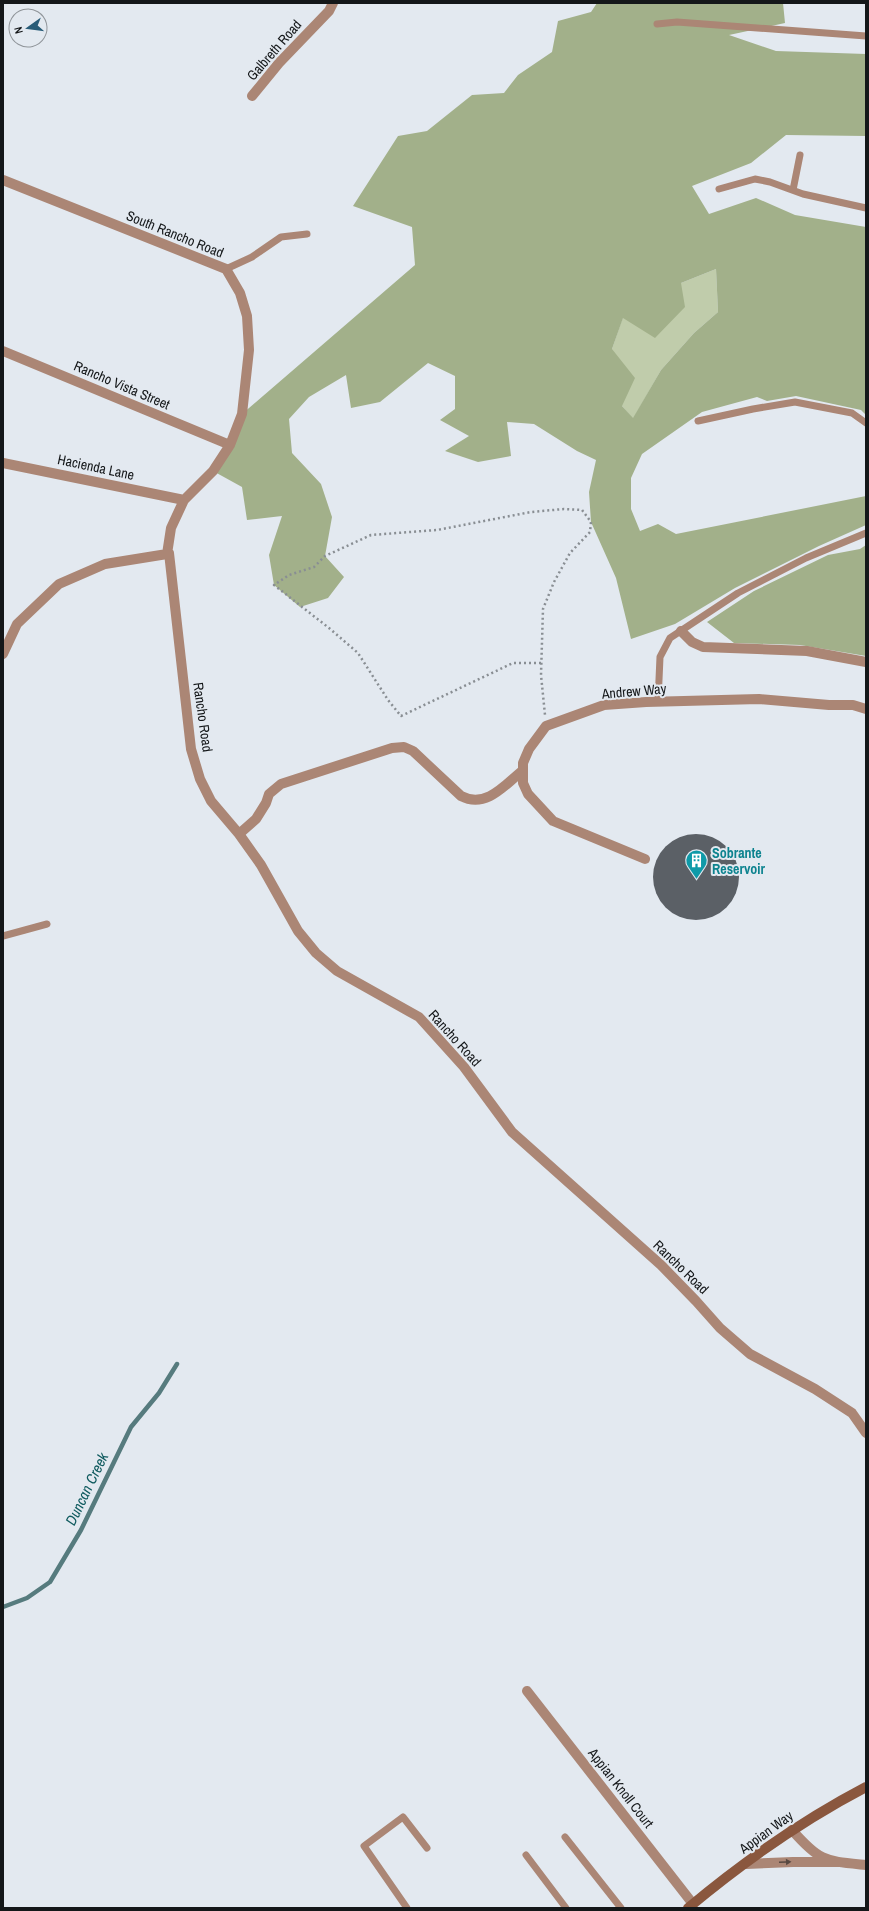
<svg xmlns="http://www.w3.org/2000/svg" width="869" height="1911" font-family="'Archivo Narrow',sans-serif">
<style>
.green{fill:#c0ccab}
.forest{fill:#a2b08a;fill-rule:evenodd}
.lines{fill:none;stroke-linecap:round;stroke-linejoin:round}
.stream{stroke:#567b7e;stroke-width:4.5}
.building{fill:#5b6066}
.path{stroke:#898e93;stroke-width:2.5;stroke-dasharray:2 3;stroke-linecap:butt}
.service{stroke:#ab8675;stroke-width:7}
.minor{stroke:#ab8675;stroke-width:10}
.secondary{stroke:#8a573e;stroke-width:10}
.oneway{fill:#584942}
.labels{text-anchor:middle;stroke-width:4;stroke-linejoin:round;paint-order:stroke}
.street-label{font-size:14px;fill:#141719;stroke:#e3e9f0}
.culture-label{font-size:14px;font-weight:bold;fill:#0d838f;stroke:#e3e9f0;text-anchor:start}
.water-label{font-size:15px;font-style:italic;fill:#105b5f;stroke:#e3e9f0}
</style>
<rect width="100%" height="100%" fill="#e3e9f0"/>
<!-- green -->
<path class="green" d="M 716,269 L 718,312 L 694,333 L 661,370 L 633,419 L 622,406 L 612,349 L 623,317 L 681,283 Z"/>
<!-- forest -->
<path class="forest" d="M 597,3 L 783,3 L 785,23 L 729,35 L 776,51 L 866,54 L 866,136 L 786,135 L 751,163 L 692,186 L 709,214 L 756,198 L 795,215 L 866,227 L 866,415 L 861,410 L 796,396 L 767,401 L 757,397 L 702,412 L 642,454 L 631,478 L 631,509 L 640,531 L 658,524 L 676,534 L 866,496 L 866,525 L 819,546 L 735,588 L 675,624 L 631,639 L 616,578 L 591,522 L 589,492 L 596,460 L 577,451 L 534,424 L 507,422 L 511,456 L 478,462 L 445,451 L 469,436 L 440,420 L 455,409 L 455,376 L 428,363 L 380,402 L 351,408 L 346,375 L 309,397 L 289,419 L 292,453 L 321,484 L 332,517 L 325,556 L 344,577 L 328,598 L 300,607 L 274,585 L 269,555 L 282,516 L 247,520 L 242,487 L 213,471 L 242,414 L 415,265 L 412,227 L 353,206 L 398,136 L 427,131 L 472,95 L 504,93 L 518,75 L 552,52 L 558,21 L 591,12 ZM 716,269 L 718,312 L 694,333 L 661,370 L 633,418 L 622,406 L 635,378 L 612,349 L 623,318 L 655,338 L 685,307 L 681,283 Z
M 866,545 L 866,656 L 800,645 L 734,643 L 707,622 L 754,591 L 828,555 L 860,549 Z"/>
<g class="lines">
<!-- stream -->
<path class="stream" d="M 3,1607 L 27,1598 L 50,1582 L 81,1530 L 131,1427 L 159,1393 L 177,1364"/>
</g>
<!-- building -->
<path class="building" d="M653 877a43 43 0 1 1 86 0a43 43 0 1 1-86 0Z"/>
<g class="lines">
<!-- path -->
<path class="path" d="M 541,663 L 513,663 L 401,716 L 388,700 L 358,653 L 329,628 L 274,585 L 289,575 L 314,567 L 325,556 L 371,535 L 437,530 L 531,512 L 564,509 L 582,510 L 591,522 L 590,532 L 570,553 L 554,582 L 543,609 L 541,675 L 545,715"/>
<!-- service -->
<path class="service" d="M 657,24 L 677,22 L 866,36
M 719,189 L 755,179 L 770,182 L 803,194 L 866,208
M 793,190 L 800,155
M 226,269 L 252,257 L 281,237 L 307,234
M 698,421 L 753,409 L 795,402 L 852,413 L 866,423
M 658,702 L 660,657 L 670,638 L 738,593 L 806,558 L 866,533
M 3,936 L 47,924
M 565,1837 L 621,1908
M 526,1855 L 566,1908
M 407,1908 L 364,1846 L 403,1817 L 427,1848"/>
<!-- minor -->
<path class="minor" d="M 252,96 L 279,63 L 329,11 L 333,3
M 3,180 L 226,269 L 240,293 L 247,316 L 249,350 L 242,414 L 230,445 L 213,471 L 184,500 L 171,528 L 167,554
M 3,351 L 230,445
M 3,463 L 184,500
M 167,554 L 169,553 L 191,749 L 200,779 L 211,801 L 239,834 L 261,865 L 298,931 L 316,953 L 337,971 L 419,1017 L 464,1067 L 512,1132 L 661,1265 L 696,1301 L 720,1328 L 750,1354 L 815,1389 L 852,1413 L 866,1433
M 681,631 L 692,642 L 703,647 L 807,651 L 866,662
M 3,654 L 17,624 L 59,584 L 105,564 L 167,554
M 239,834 L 256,819 L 266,803 L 269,794 L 281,784 L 392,748 L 404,747 L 413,751 L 461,796 C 486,809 505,785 523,770
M 645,859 L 553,821 L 528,794 L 523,783 L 523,763 L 529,749 L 546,726 L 604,705 L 646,702 L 759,699 L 829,705 L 853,705 L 866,709
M 527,1691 L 693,1904
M 792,1830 C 820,1862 825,1861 866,1865
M 746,1864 L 793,1862 L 837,1862"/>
<!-- secondary -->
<path class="secondary" d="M 688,1908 C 743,1862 803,1820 866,1787"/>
</g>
<!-- one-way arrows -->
<defs><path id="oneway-solid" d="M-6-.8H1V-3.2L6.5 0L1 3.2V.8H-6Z"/></defs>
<use class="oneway" href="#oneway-solid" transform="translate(785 1862) rotate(-3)"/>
<!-- icons -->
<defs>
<symbol id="building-pin" viewBox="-11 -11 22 30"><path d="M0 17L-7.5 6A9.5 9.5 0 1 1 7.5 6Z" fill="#0f9aa8" stroke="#e3e9f0"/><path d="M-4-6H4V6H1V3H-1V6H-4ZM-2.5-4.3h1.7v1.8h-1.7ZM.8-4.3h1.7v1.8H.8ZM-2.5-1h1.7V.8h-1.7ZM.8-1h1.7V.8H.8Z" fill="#fff"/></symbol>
</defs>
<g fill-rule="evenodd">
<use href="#building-pin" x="684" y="848" width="25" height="34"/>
</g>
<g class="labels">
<!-- street labels -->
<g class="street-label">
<text transform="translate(274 50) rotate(-49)" y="5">Galbreth Road</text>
<text transform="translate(175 234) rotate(22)" y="5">South Rancho Road</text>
<text transform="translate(122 385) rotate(23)" y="5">Rancho Vista Street</text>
<text transform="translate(96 467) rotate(12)" y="5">Hacienda Lane</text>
<text transform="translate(634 691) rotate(-5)" y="5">Andrew Way</text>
<text transform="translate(203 717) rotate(82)" y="5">Rancho Road</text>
<text transform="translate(455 1038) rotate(48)" y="5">Rancho Road</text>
<text transform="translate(681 1267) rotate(44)" y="5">Rancho Road</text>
<text transform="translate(621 1788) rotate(52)" y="5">Appian Knoll Court</text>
<text transform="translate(766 1832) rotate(-36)" y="5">Appian Way</text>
</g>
<!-- culture labels -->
<g class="culture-label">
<text x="712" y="858">Sobrante<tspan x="712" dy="16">Reservoir</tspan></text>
</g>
<!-- water labels -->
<g class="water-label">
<text transform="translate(87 1489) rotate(-64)" y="5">Duncan Creek</text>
</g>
</g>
<!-- border -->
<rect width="869" height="1911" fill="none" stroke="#141719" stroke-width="8"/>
<!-- north arrow -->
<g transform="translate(28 28) rotate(256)"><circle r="19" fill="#e3e9f0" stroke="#90959a"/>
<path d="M0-3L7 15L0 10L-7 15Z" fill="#285c78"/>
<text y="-6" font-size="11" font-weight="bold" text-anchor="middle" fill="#141719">N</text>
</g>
</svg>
